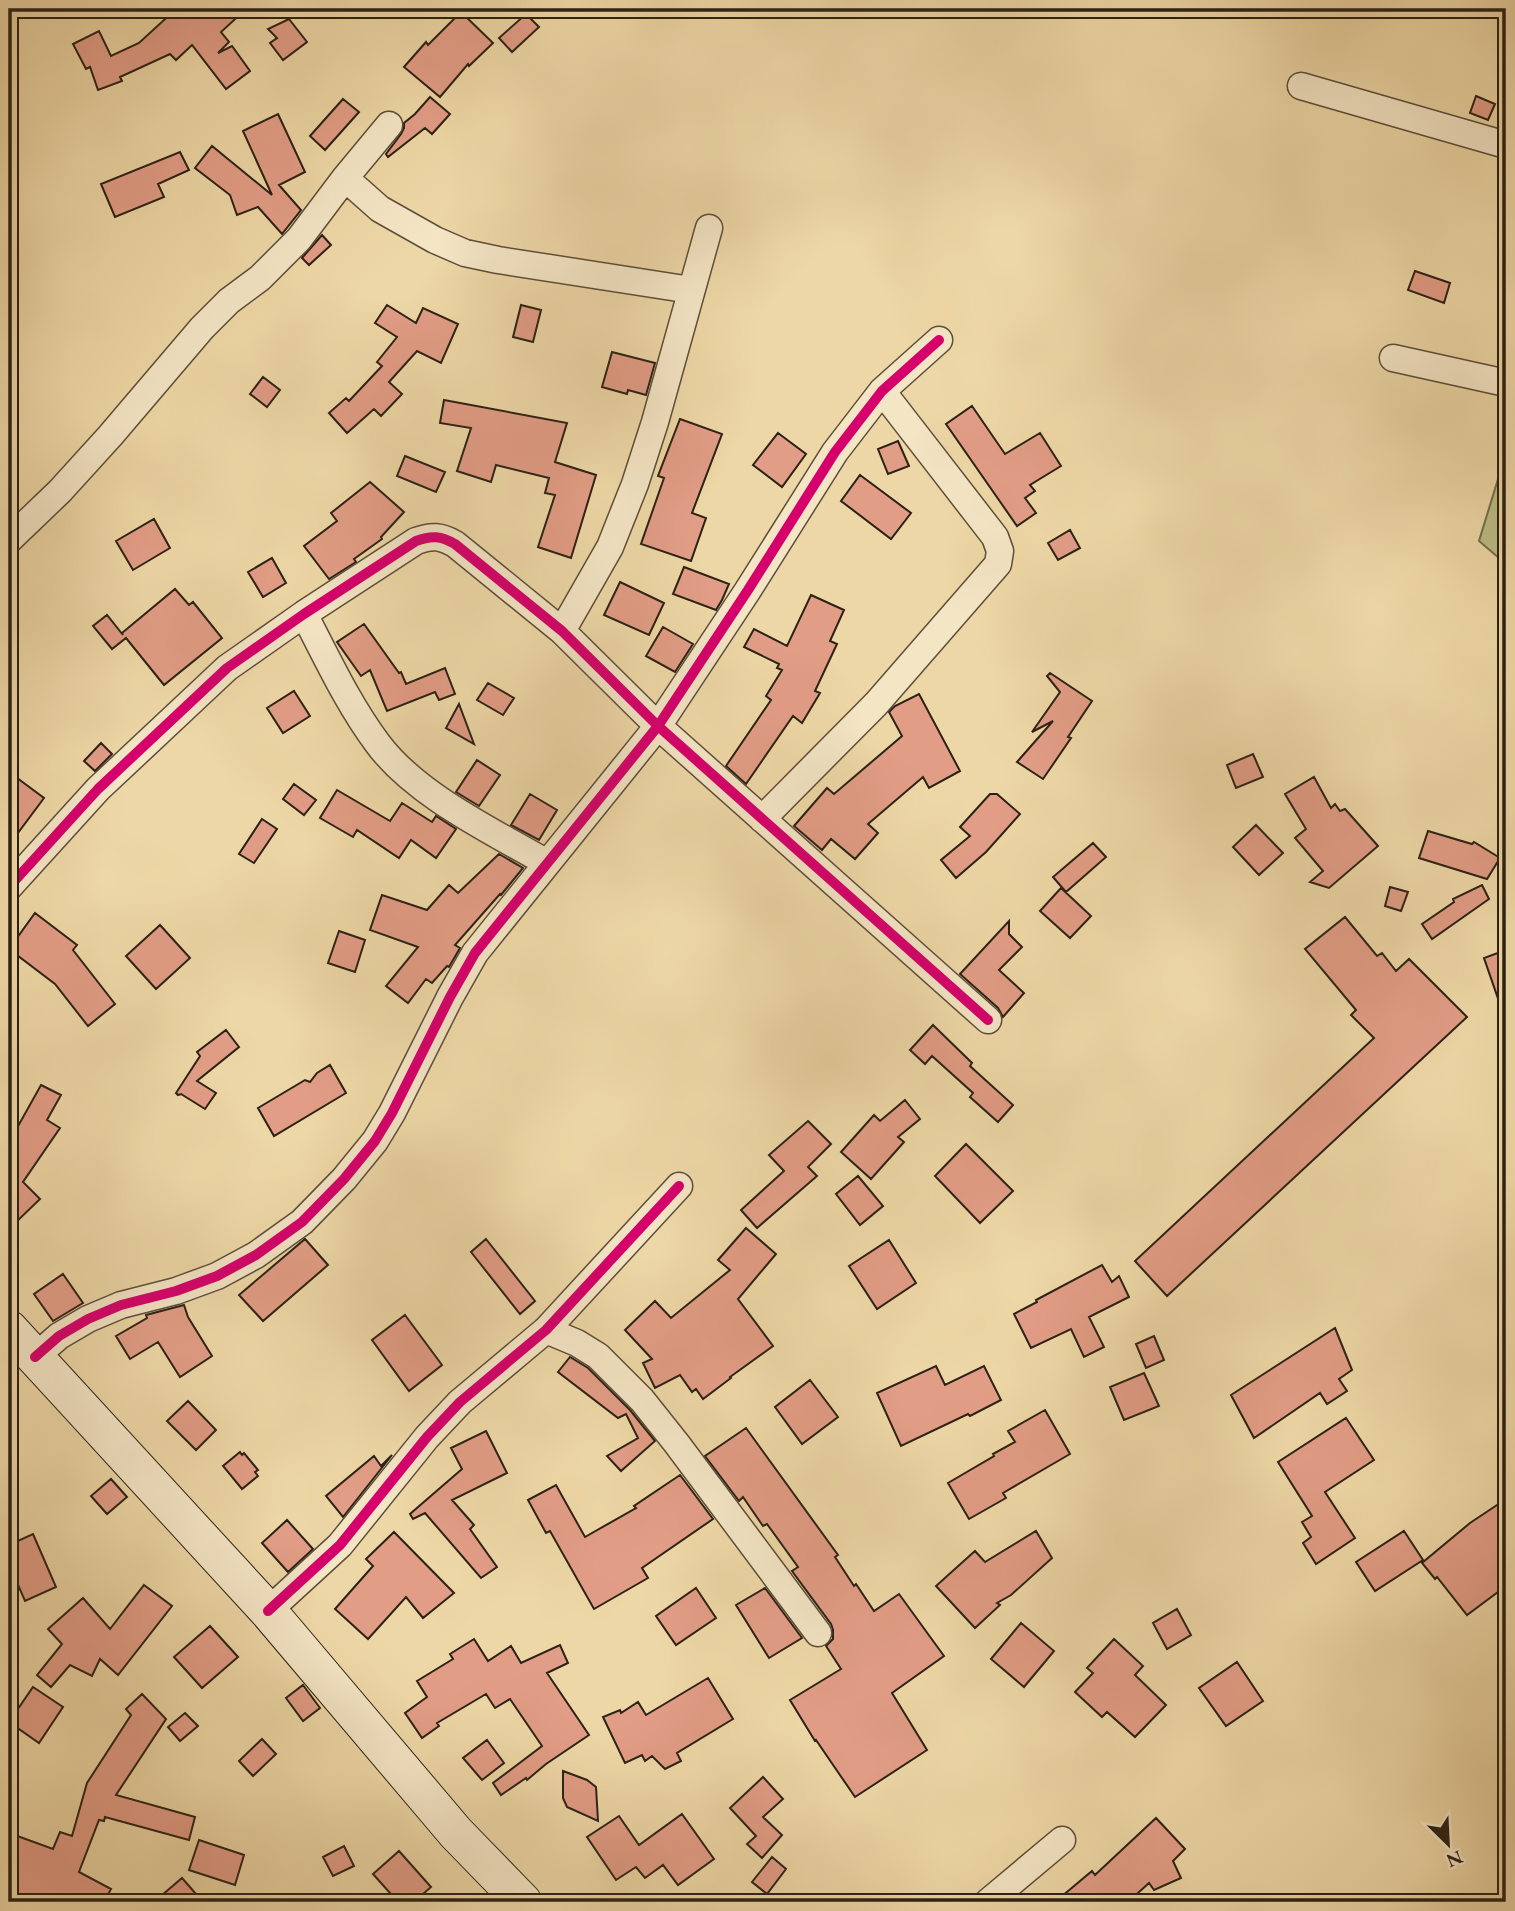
<svg xmlns="http://www.w3.org/2000/svg" width="1515" height="1911" font-family="'EB Garamond',serif">
<style>
.green{fill:#bcbd84;stroke:#746f4c;stroke-width:2}
.building{fill:#e29d86;stroke:#2b2115;stroke-width:2}
.lines{fill:none;stroke-linecap:round;stroke-linejoin:round}
.minor-casing{stroke:#5c4e39;stroke-width:29}
.secondary-casing{stroke:#2b2115;stroke-width:39}
.minor{stroke:#f4e5c5;stroke-width:26}
.secondary{stroke:#f4e5c5;stroke-width:37}
.cycleway-casing{stroke:#f4e5c5;stroke-width:15}
.cycleway{stroke:#d6006c;stroke-width:10}
</style>
<rect width="100%" height="100%" fill="#eed7a6"/>
<filter id="stains"><feTurbulence type="fractalNoise" baseFrequency=".00286" numOctaves="4"/><feColorMatrix values="0 0 0 0 .2 0 0 0 0 .09 0 0 0 0 .02 0 0 0 .5 -.17"/></filter>
<radialGradient id="worn" r=".72"><stop offset=".6" stop-color="#630" stop-opacity="0"/><stop offset="1" stop-color="#630" stop-opacity=".3"/></radialGradient>
<!-- green -->
<path class="green" d="M 1506,453 L 1506,564 L 1479,541 Z"/>
<!-- building -->
<path class="building" d="M 176,9 L 246,9 L 221,32 L 229,42 L 218,53 L 232,46 L 250,71 L 226,89 L 192,45 L 176,60 L 170,54 L 120,77 L 122,81 L 98,90 L 90,67 L 86,69 L 73,44 L 99,31 L 111,56 L 139,43 Z
M 461,12 L 493,43 L 469,66 L 468,64 L 440,97 L 404,67 L 426,42 L 428,45 Z
M 526,14 L 539,27 L 512,52 L 499,38 Z
M 289,19 L 307,42 L 283,60 L 270,43 L 277,38 L 268,29 Z
M 1476,96 L 1495,104 L 1488,120 L 1470,113 Z
M 430,97 L 450,114 L 432,134 L 425,128 L 388,157 L 386,154 L 401,134 L 404,128 L 404,123 L 415,114 Z
M 343,99 L 359,112 L 325,150 L 310,136 Z
M 278,114 L 305,172 L 279,185 L 301,210 L 282,234 L 258,207 L 237,215 L 230,195 L 195,168 L 212,146 L 272,195 L 243,131 Z
M 180,152 L 189,170 L 158,184 L 164,197 L 115,217 L 101,184 Z
M 322,235 L 331,245 L 309,265 L 302,258 Z
M 1415,271 L 1450,283 L 1444,303 L 1408,290 Z
M 387,305 L 416,323 L 423,308 L 458,324 L 441,363 L 417,351 L 389,382 L 402,394 L 381,416 L 374,409 L 347,433 L 329,413 L 346,398 L 349,401 L 382,366 L 377,362 L 397,337 L 375,323 Z
M 521,305 L 541,310 L 533,342 L 513,337 Z
M 612,352 L 655,363 L 646,395 L 628,390 L 627,394 L 602,387 Z
M 263,377 L 280,390 L 267,407 L 250,394 Z
M 444,400 L 567,423 L 555,462 L 596,475 L 571,558 L 538,547 L 555,495 L 545,493 L 549,478 L 496,465 L 491,482 L 457,471 L 471,428 L 440,423 Z
M 972,406 L 1005,454 L 1040,433 L 1061,466 L 1030,485 L 1035,491 L 1025,498 L 1036,513 L 1017,526 L 946,424 Z
M 680,419 L 722,434 L 692,513 L 706,518 L 691,561 L 641,544 L 664,478 L 658,476 Z
M 778,433 L 806,454 L 782,487 L 753,465 Z
M 898,441 L 909,466 L 888,474 L 878,449 Z
M 405,456 L 445,472 L 436,492 L 397,476 Z
M 860,475 L 911,513 L 891,539 L 841,501 Z
M 370,482 L 404,512 L 381,537 L 382,539 L 354,559 L 356,562 L 329,579 L 304,546 L 337,521 L 331,513 Z
M 154,519 L 170,548 L 133,570 L 116,541 Z
M 1070,530 L 1080,548 L 1058,560 L 1048,543 Z
M 272,558 L 286,583 L 263,597 L 248,572 Z
M 684,567 L 729,584 L 722,600 L 716,610 L 673,594 Z
M 620,582 L 664,603 L 649,635 L 604,615 Z
M 175,589 L 189,605 L 193,602 L 222,638 L 164,685 L 126,638 L 112,649 L 93,626 L 107,615 L 123,635 L 122,633 Z
M 811,595 L 844,610 L 830,641 L 837,644 L 815,691 L 820,693 L 802,723 L 793,716 L 746,784 L 726,766 L 771,700 L 766,696 L 782,670 L 777,668 L 779,664 L 744,647 L 754,629 L 787,646 Z
M 364,624 L 399,673 L 401,672 L 406,684 L 445,668 L 455,694 L 439,700 L 435,692 L 387,711 L 370,670 L 361,676 L 337,642 Z
M 663,627 L 693,644 L 675,672 L 646,656 Z
M 1050,673 L 1092,701 L 1068,737 L 1071,738 L 1043,779 L 1017,762 L 1053,721 L 1032,732 L 1060,692 L 1047,676 Z
M 488,683 L 514,698 L 503,715 L 477,700 Z
M 294,691 L 310,716 L 283,733 L 267,708 Z
M 919,694 L 960,771 L 929,788 L 923,777 L 868,824 L 878,833 L 855,859 L 831,839 L 822,850 L 794,826 L 827,788 L 834,794 L 902,736 L 889,712 L 895,706 Z
M 459,704 L 474,744 L 446,728 Z
M 101,743 L 112,754 L 95,771 L 84,761 Z
M 1253,754 L 1263,777 L 1236,788 L 1227,765 Z
M 477,760 L 500,775 L 479,806 L 456,792 Z
M 9,772 L 44,798 L 9,845 Z
M 1314,777 L 1331,808 L 1335,804 L 1340,811 L 1345,809 L 1378,846 L 1329,888 L 1310,882 L 1323,871 L 1295,838 L 1306,829 L 1285,794 Z
M 294,784 L 316,800 L 304,815 L 283,799 Z
M 337,790 L 390,821 L 402,803 L 432,822 L 436,816 L 456,829 L 436,858 L 411,840 L 399,858 L 357,830 L 353,837 L 320,818 Z
M 530,794 L 557,810 L 539,840 L 511,825 Z
M 990,794 L 997,794 L 1020,814 L 986,852 L 956,878 L 941,860 L 970,836 L 960,827 Z
M 262,819 L 277,829 L 254,863 L 239,854 Z
M 1256,825 L 1283,853 L 1259,875 L 1233,847 Z
M 1428,831 L 1472,844 L 1474,842 L 1500,858 L 1487,879 L 1419,858 Z
M 1093,843 L 1106,857 L 1066,892 L 1053,877 Z
M 499,854 L 523,868 L 501,895 L 500,894 L 455,945 L 460,948 L 449,967 L 447,966 L 432,983 L 426,979 L 408,1003 L 386,986 L 418,947 L 370,930 L 382,895 L 427,910 L 449,885 L 458,893 Z
M 1482,885 L 1489,899 L 1432,939 L 1422,924 L 1454,902 L 1453,899 Z
M 1390,887 L 1408,892 L 1401,911 L 1385,906 Z
M 1061,888 L 1091,916 L 1070,938 L 1040,911 Z
M 35,913 L 77,945 L 73,950 L 115,1004 L 88,1026 L 55,984 L 9,949 Z
M 1345,917 L 1377,956 L 1382,953 L 1396,971 L 1409,959 L 1467,1017 L 1167,1296 L 1135,1261 L 1374,1038 L 1351,1015 L 1356,1010 L 1305,949 Z
M 1009,921 L 1009,934 L 1022,947 L 999,970 L 1024,993 L 1003,1017 L 998,1008 L 960,974 Z
M 160,925 L 190,958 L 156,989 L 126,956 Z
M 339,931 L 365,940 L 355,972 L 328,963 Z
M 1506,950 L 1506,1013 L 1503,1013 L 1484,958 Z
M 933,1025 L 972,1063 L 970,1066 L 1013,1105 L 998,1122 L 970,1097 L 973,1093 L 932,1056 L 925,1064 L 910,1050 Z
M 226,1030 L 239,1047 L 197,1081 L 216,1093 L 205,1109 L 181,1094 L 178,1095 L 176,1093 L 200,1056 L 197,1052 Z
M 330,1065 L 346,1093 L 274,1136 L 258,1108 L 305,1080 L 310,1082 L 317,1073 Z
M 41,1085 L 61,1095 L 47,1120 L 60,1128 L 23,1182 L 40,1199 L 9,1229 L 9,1122 L 17,1128 Z
M 905,1100 L 920,1119 L 898,1137 L 904,1142 L 871,1179 L 841,1152 L 874,1115 L 880,1121 Z
M 808,1121 L 831,1144 L 808,1167 L 817,1176 L 757,1228 L 741,1210 L 784,1171 L 769,1155 Z
M 966,1144 L 1013,1191 L 980,1223 L 935,1176 Z
M 858,1176 L 883,1206 L 860,1225 L 836,1194 Z
M 746,1228 L 776,1254 L 738,1299 L 773,1346 L 730,1377 L 731,1378 L 703,1399 L 696,1389 L 692,1392 L 680,1375 L 655,1388 L 643,1363 L 652,1359 L 625,1330 L 655,1301 L 671,1318 L 730,1270 L 718,1260 Z
M 305,1239 L 328,1265 L 263,1321 L 239,1295 Z
M 486,1239 L 535,1301 L 520,1314 L 471,1252 Z
M 889,1240 L 916,1283 L 877,1309 L 849,1266 Z
M 1102,1265 L 1112,1282 L 1119,1276 L 1129,1297 L 1089,1317 L 1104,1347 L 1084,1357 L 1071,1329 L 1031,1348 L 1014,1314 L 1037,1302 L 1036,1300 Z
M 63,1274 L 83,1303 L 53,1321 L 34,1294 Z
M 184,1305 L 188,1317 L 212,1356 L 180,1377 L 158,1342 L 130,1359 L 116,1336 L 147,1318 L 146,1315 Z
M 405,1315 L 442,1365 L 409,1391 L 372,1340 Z
M 1335,1328 L 1352,1370 L 1339,1379 L 1347,1391 L 1327,1404 L 1320,1393 L 1254,1438 L 1231,1395 Z
M 1154,1336 L 1164,1360 L 1146,1368 L 1136,1344 Z
M 570,1357 L 588,1368 L 630,1410 L 655,1441 L 621,1471 L 607,1456 L 638,1438 L 626,1414 L 618,1418 L 558,1372 Z
M 936,1366 L 945,1385 L 984,1366 L 1001,1400 L 970,1416 L 968,1414 L 901,1446 L 877,1393 Z
M 1144,1373 L 1159,1406 L 1124,1420 L 1110,1387 Z
M 810,1380 L 838,1417 L 802,1444 L 775,1407 Z
M 188,1401 L 216,1430 L 196,1450 L 167,1421 Z
M 1045,1410 L 1070,1454 L 1003,1493 L 1006,1498 L 969,1519 L 948,1483 L 994,1456 L 993,1454 L 1015,1442 L 1008,1431 Z
M 1346,1418 L 1374,1460 L 1325,1492 L 1355,1538 L 1316,1564 L 1303,1543 L 1311,1537 L 1302,1522 L 1312,1516 L 1278,1462 Z
M 746,1428 L 838,1555 L 835,1557 L 854,1586 L 856,1584 L 874,1611 L 899,1594 L 944,1656 L 892,1693 L 927,1750 L 855,1797 L 816,1740 L 815,1741 L 790,1700 L 841,1669 L 826,1646 L 833,1639 L 833,1630 L 831,1624 L 792,1571 L 798,1567 L 767,1524 L 763,1526 L 743,1497 L 739,1501 L 705,1456 Z
M 486,1431 L 507,1473 L 452,1500 L 474,1525 L 470,1529 L 497,1567 L 481,1578 L 425,1513 L 413,1519 L 410,1514 L 462,1469 L 451,1448 Z
M 240,1452 L 242,1455 L 244,1453 L 258,1470 L 255,1472 L 258,1476 L 242,1489 L 223,1466 Z
M 392,1455 L 343,1517 L 326,1496 L 374,1456 L 381,1466 Z
M 680,1475 L 713,1519 L 642,1568 L 648,1578 L 594,1609 L 550,1531 L 546,1533 L 528,1500 L 556,1485 L 585,1537 L 636,1508 L 634,1506 Z
M 111,1479 L 127,1497 L 107,1514 L 91,1496 Z
M 1506,1499 L 1506,1586 L 1467,1615 L 1437,1577 L 1435,1579 L 1422,1563 L 1470,1523 Z
M 287,1520 L 313,1549 L 288,1572 L 262,1543 Z
M 1036,1531 L 1052,1558 L 1011,1595 L 997,1603 L 1000,1605 L 975,1628 L 936,1586 L 975,1551 L 985,1562 Z
M 1404,1531 L 1423,1560 L 1375,1591 L 1356,1562 Z
M 394,1532 L 454,1593 L 423,1618 L 406,1597 L 368,1639 L 335,1609 L 373,1566 L 366,1559 Z
M 33,1534 L 56,1587 L 25,1601 L 9,1564 L 9,1545 Z
M 144,1585 L 172,1606 L 118,1675 L 100,1659 L 92,1676 L 70,1665 L 51,1687 L 37,1675 L 62,1644 L 48,1629 L 83,1598 L 110,1629 Z
M 696,1588 L 716,1618 L 676,1645 L 656,1616 Z
M 765,1588 L 802,1638 L 769,1658 L 736,1605 Z
M 1177,1609 L 1191,1635 L 1167,1649 L 1153,1623 Z
M 1021,1623 L 1054,1651 L 1024,1687 L 991,1659 Z
M 210,1626 L 238,1657 L 202,1688 L 174,1657 Z
M 474,1639 L 488,1661 L 511,1646 L 521,1663 L 560,1645 L 568,1663 L 547,1673 L 589,1735 L 546,1764 L 527,1780 L 526,1778 L 501,1795 L 493,1783 L 542,1746 L 510,1699 L 495,1708 L 486,1694 L 437,1723 L 439,1726 L 422,1738 L 405,1713 L 427,1697 L 417,1681 L 453,1659 L 450,1654 Z
M 1114,1639 L 1143,1666 L 1135,1675 L 1166,1705 L 1135,1737 L 1107,1712 L 1102,1717 L 1075,1692 L 1093,1673 L 1087,1668 Z
M 1237,1662 L 1263,1701 L 1226,1726 L 1199,1688 Z
M 708,1678 L 733,1719 L 677,1753 L 681,1761 L 665,1769 L 652,1756 L 645,1761 L 642,1755 L 625,1763 L 603,1717 L 620,1710 L 621,1713 L 638,1702 L 646,1715 Z
M 303,1685 L 320,1708 L 303,1721 L 286,1698 Z
M 33,1687 L 63,1707 L 39,1743 L 9,1722 Z
M 142,1694 L 166,1719 L 116,1795 L 195,1817 L 189,1840 L 105,1817 L 104,1821 L 99,1820 L 79,1872 L 111,1889 L 104,1902 L 9,1902 L 9,1833 L 53,1849 L 60,1832 L 72,1836 L 87,1783 L 131,1715 L 126,1709 Z
M 185,1713 L 198,1726 L 180,1741 L 168,1727 Z
M 262,1739 L 276,1754 L 253,1776 L 239,1761 Z
M 487,1740 L 504,1763 L 482,1780 L 463,1758 Z
M 563,1771 L 587,1780 L 596,1787 L 598,1821 L 567,1807 L 563,1798 Z
M 763,1777 L 783,1799 L 763,1817 L 782,1835 L 762,1858 L 747,1844 L 756,1836 L 730,1808 Z
M 682,1814 L 714,1859 L 678,1885 L 663,1865 L 645,1878 L 636,1867 L 616,1880 L 587,1837 L 619,1816 L 639,1845 Z
M 1156,1818 L 1185,1849 L 1173,1861 L 1181,1878 L 1154,1890 L 1149,1883 L 1128,1902 L 1055,1902 L 1092,1871 L 1095,1875 Z
M 199,1840 L 244,1855 L 235,1885 L 189,1870 Z
M 344,1846 L 354,1866 L 333,1876 L 323,1857 Z
M 399,1851 L 431,1887 L 414,1902 L 398,1902 L 373,1874 Z
M 772,1857 L 786,1869 L 767,1894 L 752,1882 Z
M 182,1878 L 203,1902 L 154,1902 Z"/>
<g class="lines">
<defs>
<path id="minor" d="M 1301,86 L 1506,145
M 345,178 L 380,209 L 435,240 L 465,253 L 498,260 L 691,290
M 1393,358 L 1506,383
M 9,540 L 60,491 L 110,436 L 202,328 L 229,301 L 260,278 L 299,239 L 345,178 L 389,125
M 304,614 C 327,658 348,704 378,744 C 416,795 492,831 547,863
M 562,631 L 610,547 L 635,484 L 655,422 L 709,228
M 762,819 L 876,704 L 998,564 L 1000,551 L 995,537 L 882,391
M 9,887 L 98,789 L 227,668 L 304,614 L 416,541 C 432,535 441,536 455,544 L 562,631 L 658,726 L 988,1020
M 546,1330 L 577,1343 L 598,1356 L 642,1400 L 677,1444 L 818,1633
M 35,1357 L 59,1336 L 88,1319 L 121,1305 L 176,1291 L 217,1276 L 256,1255 L 302,1222 L 344,1179 L 375,1141 L 392,1113 L 450,997 L 475,953 L 658,726 L 748,590 L 835,452 L 882,391 L 939,340
M 268,1611 L 340,1545 L 427,1437 L 460,1402 L 546,1330 L 679,1186
M 988,1902 L 1062,1840"/>
<path id="secondary" d="M 9,1329 L 268,1611 L 456,1833 L 523,1902"/>
</defs>
<!-- minor casing -->
<use href="#minor" class="minor-casing"/>
<!-- secondary casing -->
<use href="#secondary" class="secondary-casing"/>
<!-- minor -->
<use href="#minor" class="minor"/>
<!-- secondary -->
<use href="#secondary" class="secondary"/>
<defs>
<path id="cycleway" d="M 9,887 L 98,789 L 227,668 L 304,614 L 416,541 C 432,535 441,536 455,544 L 562,631 L 658,726 L 988,1020
M 35,1357 L 59,1336 L 88,1319 L 121,1305 L 176,1291 L 217,1276 L 256,1255 L 302,1222 L 344,1179 L 375,1141 L 392,1113 L 450,997 L 475,953 L 658,726 L 748,590 L 835,452 L 882,391 L 939,340
M 268,1611 L 340,1545 L 427,1437 L 460,1402 L 546,1330 L 679,1186"/>
</defs>
<!-- cycleway casing -->
<use href="#cycleway" class="cycleway-casing"/>
<!-- cycleway -->
<use href="#cycleway" class="cycleway"/>
</g>
<!-- margin -->
<rect width="1515" height="1911" fill="none" stroke="#eed7a6" stroke-width="35"/>
<rect x="10" y="10" width="1494" height="1890" fill="none" stroke="#2b2115" stroke-width="3.5"/>
<rect x="18" y="18" width="1480" height="1876" fill="none" stroke="#2b2115" stroke-width="2"/>
<!-- north arrow -->
<g transform="translate(1448 1844) rotate(156)" stroke="#f4e5c5" stroke-width="5" paint-order="stroke">
<path d="M0-5L12 26L0 18L-12 26Z" fill="#2b2115"/>
<text y="-10" font-size="19" font-weight="bold" text-anchor="middle" fill="#2b2115">N</text>
</g>
<rect width="100%" height="100%" filter="url(#stains)"/>
<rect width="100%" height="100%" fill="url(#worn)"/>
</svg>
